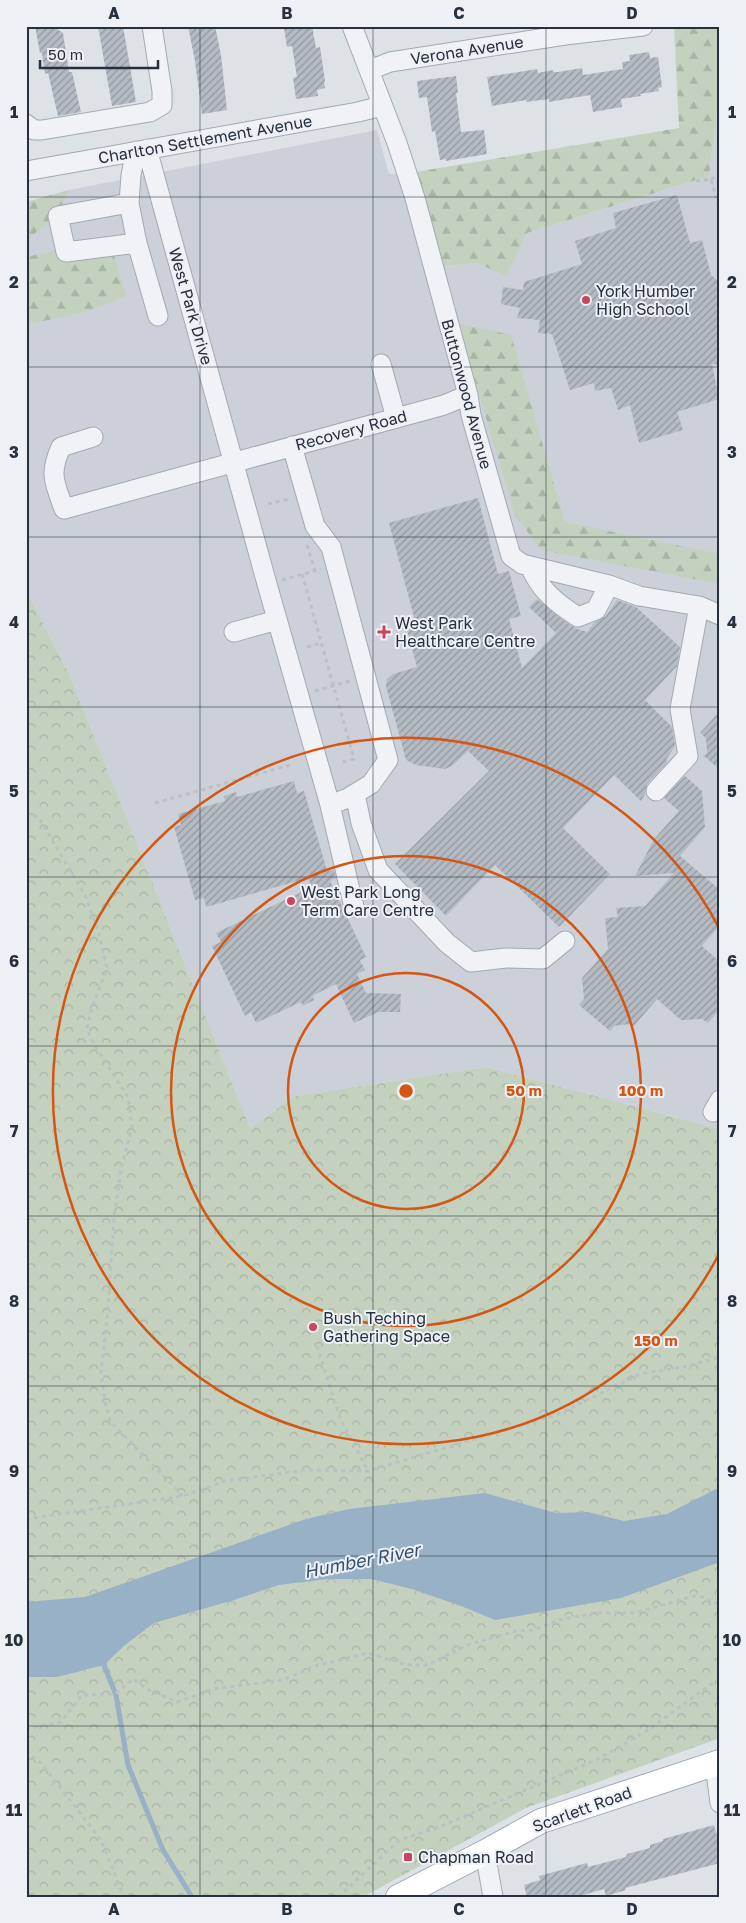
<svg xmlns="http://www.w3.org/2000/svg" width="746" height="1923" font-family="'Golos Text',sans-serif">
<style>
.built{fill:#ccd1d9}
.forest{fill:url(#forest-firs)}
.park{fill:url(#park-crowns)}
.water{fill:#99b1c6}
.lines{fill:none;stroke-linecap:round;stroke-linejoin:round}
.stream{stroke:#99b1c6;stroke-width:5}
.building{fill:url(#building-hatch)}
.minor-casing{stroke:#a3a9b1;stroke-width:21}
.major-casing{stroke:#9da6b2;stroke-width:26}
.path{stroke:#bcc0c5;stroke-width:3;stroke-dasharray:4 4;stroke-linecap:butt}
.minor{stroke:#f0f2f5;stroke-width:19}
.major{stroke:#fff;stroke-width:24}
.grid{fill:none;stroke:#27303d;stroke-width:1;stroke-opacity:0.55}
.ring{fill:none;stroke:#d55511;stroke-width:2.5}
.poi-dot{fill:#ca445e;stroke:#edf0f5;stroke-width:2}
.labels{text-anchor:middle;stroke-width:4;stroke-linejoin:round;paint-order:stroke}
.street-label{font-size:16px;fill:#27303d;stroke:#edf0f5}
.poi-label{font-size:16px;fill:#27303d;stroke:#edf0f5;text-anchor:start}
.water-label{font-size:18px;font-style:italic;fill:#335070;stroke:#edf0f5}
.centre{fill:#d55511;stroke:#edf0f5;stroke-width:2.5}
.ring-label{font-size:15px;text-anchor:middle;font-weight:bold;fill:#d55511;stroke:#edf0f5;stroke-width:4;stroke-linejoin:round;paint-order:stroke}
.neatline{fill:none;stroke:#27303d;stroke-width:2}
.grid-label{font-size:16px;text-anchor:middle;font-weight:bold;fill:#27303d}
</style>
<defs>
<pattern id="forest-firs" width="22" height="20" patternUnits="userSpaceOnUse" patternTransform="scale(1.25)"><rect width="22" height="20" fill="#c4d1bf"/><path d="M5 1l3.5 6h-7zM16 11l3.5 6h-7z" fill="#a8b4a5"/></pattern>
<pattern id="park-crowns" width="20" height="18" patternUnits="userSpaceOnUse" patternTransform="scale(1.25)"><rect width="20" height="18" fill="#c4d1bf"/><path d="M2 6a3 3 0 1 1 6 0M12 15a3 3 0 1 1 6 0" fill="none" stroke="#a8b4a5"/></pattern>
<pattern id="building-hatch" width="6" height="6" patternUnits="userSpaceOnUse" patternTransform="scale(1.25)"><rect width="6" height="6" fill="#b5bbc3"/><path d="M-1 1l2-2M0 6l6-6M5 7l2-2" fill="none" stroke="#9398a0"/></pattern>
</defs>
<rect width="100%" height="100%" fill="#dde2e7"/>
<!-- built -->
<path class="built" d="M 720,80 L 720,1129 L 486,1067 L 295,1096 L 250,1128 L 69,674 L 26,590 L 26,202 L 69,190 L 377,130 L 389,174 L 415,172 L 451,297 L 443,266 L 477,263 L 506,275 L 527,233 L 709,176 Z"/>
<!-- forest -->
<path class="forest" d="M 674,26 L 720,26 L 720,88 L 709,176 L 527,233 L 506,276 L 477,263 L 443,266 L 415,172 L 679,128 Z
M 69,190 L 57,217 L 26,240 L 26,202 Z
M 109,239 L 126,296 L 92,310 L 26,325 L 26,257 Z
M 458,324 L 511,335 L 565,522 L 720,554 L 720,584 L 541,550 L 515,515 Z"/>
<!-- park -->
<path class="park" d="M 26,590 L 69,674 L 250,1128 L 295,1096 L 486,1067 L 720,1129 L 720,1738 L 526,1808 L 363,1897 L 26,1897 Z"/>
<!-- water -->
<path class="water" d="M 720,1487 L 720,1562 L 621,1598 L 495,1620 L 461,1606 L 412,1589 L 371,1579 L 328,1579 L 279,1585 L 234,1600 L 154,1623 L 125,1645 L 104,1665 L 57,1677 L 26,1677 L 26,1602 L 85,1597 L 306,1519 L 349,1509 L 485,1493 L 556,1513 L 588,1512 L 624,1521 L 667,1514 Z"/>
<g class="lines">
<!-- stream -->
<path class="stream" d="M 105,1661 L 104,1665 L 116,1695 L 128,1765 L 163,1850 L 192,1897"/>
</g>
<!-- building -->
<path class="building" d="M 35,26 L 57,26 L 57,29 L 63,33 L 69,72 L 72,72 L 81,112 L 58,116 L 48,73 L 45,74 L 42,53 L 40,53 Z
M 98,26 L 123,26 L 136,102 L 112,106 Z
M 188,26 L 215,26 L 221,55 L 227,110 L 202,114 L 195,61 Z
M 292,26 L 312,26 L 316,48 L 320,47 L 325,81 L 324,82 L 325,88 L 317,90 L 318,96 L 296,99 L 293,78 L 297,77 L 292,46 L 287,47 L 284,28 Z
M 649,52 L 650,58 L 658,57 L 662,87 L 658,88 L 659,91 L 640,94 L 641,96 L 621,99 L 622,107 L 593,112 L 590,95 L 549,102 L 549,99 L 526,102 L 526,100 L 492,106 L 487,77 L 537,69 L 538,73 L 553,70 L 553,72 L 558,72 L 582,68 L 583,75 L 623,69 L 622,62 L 630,61 L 629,55 Z
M 456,76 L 458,93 L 456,93 L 461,132 L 484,130 L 487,154 L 446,161 L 446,159 L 440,160 L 435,131 L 432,132 L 427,97 L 419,98 L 417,81 Z
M 677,195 L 690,243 L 702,240 L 711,275 L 720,283 L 720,365 L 712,364 L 719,399 L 677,412 L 683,430 L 639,443 L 630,405 L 618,410 L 611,388 L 595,391 L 594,383 L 570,390 L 552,334 L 538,333 L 540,320 L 517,318 L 520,308 L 501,304 L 503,287 L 523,290 L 524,282 L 582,264 L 575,241 L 616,228 L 613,213 Z
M 478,498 L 498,574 L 509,571 L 521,616 L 509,619 L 522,668 L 556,633 L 529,607 L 537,599 L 564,621 L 577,629 L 587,632 L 595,622 L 606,616 L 617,600 L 636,607 L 680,647 L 677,666 L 645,700 L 672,727 L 675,746 L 666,760 L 668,762 L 647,784 L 645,794 L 641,801 L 614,775 L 563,828 L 610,874 L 559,927 L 495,865 L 446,916 L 395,864 L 489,771 L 468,751 L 452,766 L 445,769 L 416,765 L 406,760 L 386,686 L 387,679 L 393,674 L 417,667 L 407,630 L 417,628 L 389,523 Z
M 720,711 L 720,770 L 704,756 L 707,753 L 706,738 L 700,733 Z
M 685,776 L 702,791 L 705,827 L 680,856 L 720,890 L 720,925 L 702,946 L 720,962 L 720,1009 L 708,1023 L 702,1019 L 681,1020 L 657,999 L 633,1027 L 630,1024 L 614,1026 L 610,1031 L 579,1005 L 584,999 L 582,978 L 608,949 L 605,918 L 618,917 L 616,908 L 645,906 L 674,873 L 635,876 L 654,839 L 679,811 L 664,798 Z
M 294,781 L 297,793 L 304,791 L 327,871 L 334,870 L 336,878 L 330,881 L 366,957 L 360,960 L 365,970 L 357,974 L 366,993 L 401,994 L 400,1012 L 378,1012 L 354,1023 L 336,984 L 312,996 L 314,1000 L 303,1006 L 301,1002 L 256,1023 L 251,1012 L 245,1016 L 212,946 L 221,942 L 216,933 L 312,887 L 308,878 L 206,907 L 204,898 L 195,900 L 174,827 L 181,825 L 178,814 L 225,801 L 224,796 L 236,792 L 237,797 Z
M 714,1825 L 720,1845 L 720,1863 L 625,1888 L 626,1890 L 606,1896 L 604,1889 L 576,1897 L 527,1897 L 524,1885 L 540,1880 L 539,1876 L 587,1863 L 588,1867 L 626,1857 L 627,1854 L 650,1848 L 650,1845 L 663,1841 L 663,1839 Z"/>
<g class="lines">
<defs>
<path id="minor" d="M 352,26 L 397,143 L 415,198 L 468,395 L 471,415 L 511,556 L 522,564 L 609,585 L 639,596 L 699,606 L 720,615
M 370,70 L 390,62 L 565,35 L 643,26
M 26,124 L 34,130 L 42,130 L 150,112 L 162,105 L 162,91 L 152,26
M 147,149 L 267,584 L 330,805 L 354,907
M 136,151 L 131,175 L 129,203 L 137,243
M 26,171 L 358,112 L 382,106
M 129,203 L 58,216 L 66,252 L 137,243 L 158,316
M 381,364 L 396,418
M 93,437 L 61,447 C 49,473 54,482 64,509 L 444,405 L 468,395
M 292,446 L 315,526 L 331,547 L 388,760 L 371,784 L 348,798 L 330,805
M 530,566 C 540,590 556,603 578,617 L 596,610 L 609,585
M 234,632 L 277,620
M 656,791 L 688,756 L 680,709 L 699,606
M 355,794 L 361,823 L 378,870 L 447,943 L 471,962 L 506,958 L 543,959 L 565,941
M 713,1112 L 720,1100
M 715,1764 L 720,1803
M 485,1852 L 493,1897"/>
<path id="major" d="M 398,1897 L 485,1852 L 541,1821 L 720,1762"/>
</defs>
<!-- minor casing -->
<use href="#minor" class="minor-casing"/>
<!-- major casing -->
<use href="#major" class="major-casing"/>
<!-- path -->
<path class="path" d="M 711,179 L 720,175
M 696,181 L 711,179 L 720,212
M 268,504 L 289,499
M 307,545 L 315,571
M 302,574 L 354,759 L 339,763
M 282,580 L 321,569
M 307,647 L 321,643
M 315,691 L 350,681
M 155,803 L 294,764
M 26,812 L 39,818 L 85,895 L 98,930 L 107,968 L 91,1011 L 87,1029 L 94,1044 L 128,1097 L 132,1126 L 121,1169 L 114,1218 L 108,1310 L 101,1373 L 105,1402 L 110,1421 L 183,1496
M 317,1346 L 340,1418 L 368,1471
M 26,1519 L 183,1496 L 225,1481 L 306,1470 L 368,1471 L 559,1414 L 640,1374 L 688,1366 L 720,1357
M 26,1729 L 61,1722 L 82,1695 L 115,1694 L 133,1679 L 147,1689 L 177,1702 L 213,1689 L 283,1680 L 315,1666 L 368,1653 L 407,1665 L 428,1665 L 467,1645 L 516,1631 L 534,1630 L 559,1620 L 595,1613 L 635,1613 L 694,1596 C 708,1596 709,1603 720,1604
M 26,1751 L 42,1764 L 101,1840 L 124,1897
M 338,1897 L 400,1840 L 439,1827 L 596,1760 L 648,1730 L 714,1682 L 720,1680"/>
<!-- minor -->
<use href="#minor" class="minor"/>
<!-- major -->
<use href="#major" class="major"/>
</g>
<!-- grid -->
<path class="grid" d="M 200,26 L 200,1897M 373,26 L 373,1897M 546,26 L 546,1897M 26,197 L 720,197M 26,367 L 720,367M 26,537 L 720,537M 26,707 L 720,707M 26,877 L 720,877M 26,1046 L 720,1046M 26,1216 L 720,1216M 26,1386 L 720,1386M 26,1556 L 720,1556M 26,1726 L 720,1726"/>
<!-- distance rings -->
<g class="ring">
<circle cx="406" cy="1091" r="118"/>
<circle cx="406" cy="1091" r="235"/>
<path d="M719 1254A353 353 0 1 1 719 928"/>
</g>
<!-- markers -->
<g class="poi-dot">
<circle cx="586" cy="300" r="5"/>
<path d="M381.5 624.5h5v5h5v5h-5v5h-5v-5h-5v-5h5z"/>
<circle cx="291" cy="901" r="5"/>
<circle cx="313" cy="1327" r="5"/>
<rect x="403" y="1852" width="10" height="10" rx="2.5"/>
</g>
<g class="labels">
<!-- street labels -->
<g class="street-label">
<text transform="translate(467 50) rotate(-9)" y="6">Verona Avenue</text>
<text transform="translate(205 139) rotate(-10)" y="6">Charlton Settlement Avenue</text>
<text transform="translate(191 306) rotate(74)" y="6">West Park Drive</text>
<text transform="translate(467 394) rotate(75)" y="6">Buttonwood Avenue</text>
<text transform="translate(351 430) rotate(-15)" y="6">Recovery Road</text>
<text transform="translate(582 1809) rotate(-20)" y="6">Scarlett Road</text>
</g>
<!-- poi labels -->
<g class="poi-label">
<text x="596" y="297">York Humber<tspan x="596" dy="18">High School</tspan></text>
<text x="395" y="629">West Park<tspan x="395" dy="18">Healthcare Centre</tspan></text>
<text x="301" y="898">West Park Long<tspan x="301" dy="18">Term Care Centre</tspan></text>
<text x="323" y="1324">Bush Teching<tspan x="323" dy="18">Gathering Space</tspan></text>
<text x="418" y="1863">Chapman Road</text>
</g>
<!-- water labels -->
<g class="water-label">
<text transform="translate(362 1561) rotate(-11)" y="6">Humber River</text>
</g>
</g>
<circle cx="406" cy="1091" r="8" class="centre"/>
<g class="ring-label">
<text x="524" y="1096">50 m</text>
<text x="641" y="1096">100 m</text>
<text x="656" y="1346">150 m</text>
</g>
<!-- border -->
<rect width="746" height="1923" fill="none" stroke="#edf0f5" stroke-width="55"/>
<!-- scale -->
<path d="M40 60v8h118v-8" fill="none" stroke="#27303d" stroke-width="2.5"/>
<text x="48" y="60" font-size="15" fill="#27303d" stroke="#edf0f5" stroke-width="4" paint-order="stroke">50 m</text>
<rect x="28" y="28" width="690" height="1868" class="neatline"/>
<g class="grid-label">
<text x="114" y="19">A</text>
<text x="287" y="19">B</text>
<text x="459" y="19">C</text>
<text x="632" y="19">D</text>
<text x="14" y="118">1</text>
<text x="732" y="118">1</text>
<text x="14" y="288">2</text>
<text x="732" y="288">2</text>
<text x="14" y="458">3</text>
<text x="732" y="458">3</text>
<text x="14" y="628">4</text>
<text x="732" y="628">4</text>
<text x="14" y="797">5</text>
<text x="732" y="797">5</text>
<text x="14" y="967">6</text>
<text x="732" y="967">6</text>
<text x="14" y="1137">7</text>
<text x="732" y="1137">7</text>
<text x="14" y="1307">8</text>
<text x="732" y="1307">8</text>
<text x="14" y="1477">9</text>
<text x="732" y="1477">9</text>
<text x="14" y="1646">10</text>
<text x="732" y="1646">10</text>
<text x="14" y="1816">11</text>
<text x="732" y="1816">11</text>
<text x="114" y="1915">A</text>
<text x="287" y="1915">B</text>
<text x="459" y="1915">C</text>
<text x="632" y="1915">D</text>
</g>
</svg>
